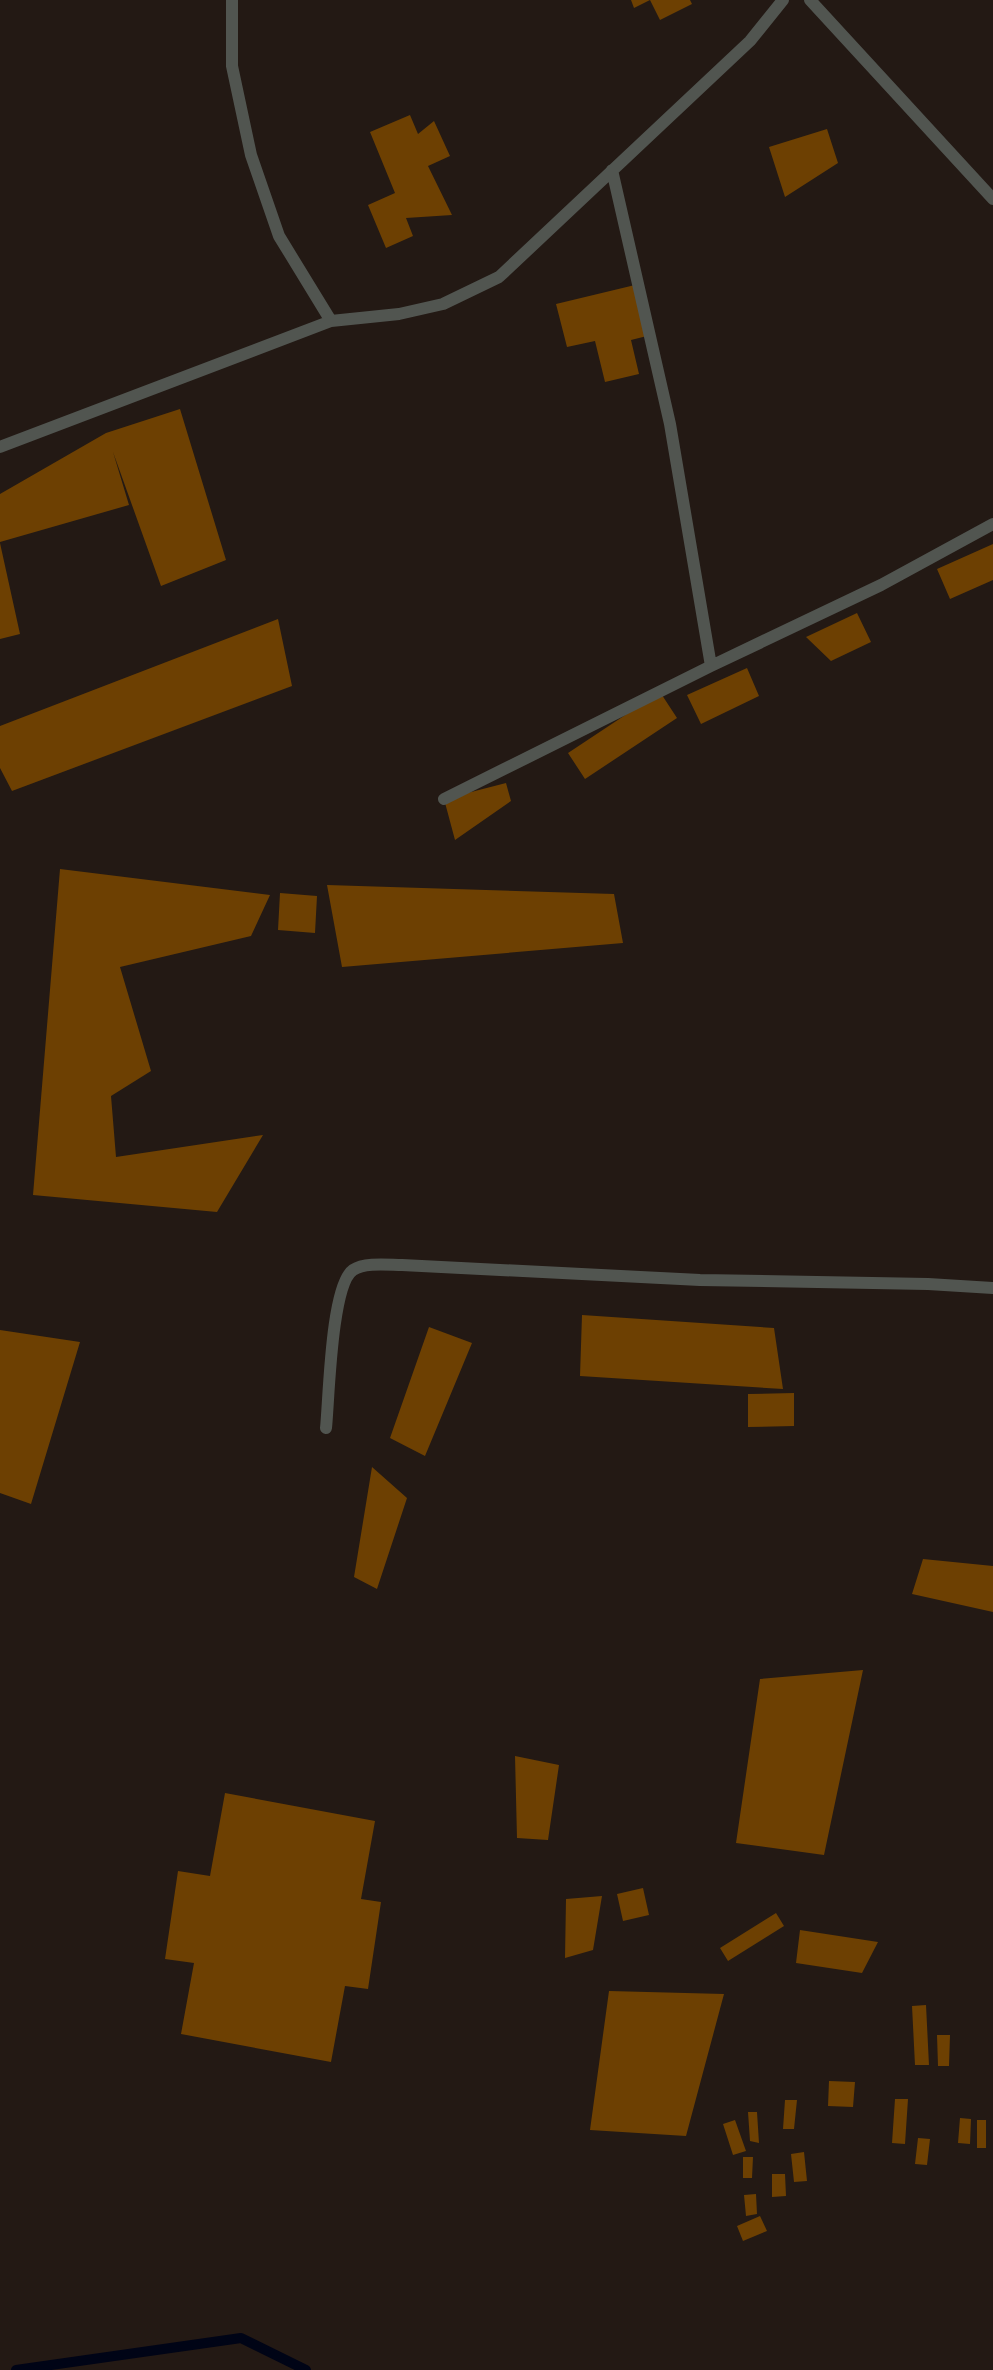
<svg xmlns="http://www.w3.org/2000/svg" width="993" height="2370" font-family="Arial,sans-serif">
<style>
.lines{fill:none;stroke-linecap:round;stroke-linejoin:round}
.stream{stroke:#000416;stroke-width:10}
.building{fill:#6d4002}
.minor{stroke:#515550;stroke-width:12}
</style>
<rect width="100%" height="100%" fill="#231914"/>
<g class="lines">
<!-- stream -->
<path class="stream" d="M 16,2370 L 241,2338 L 306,2370"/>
</g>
<!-- building -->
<path class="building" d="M 631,0 L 690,0 L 692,4 L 660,20 L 650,0 L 634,8 Z
M 410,115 L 418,134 L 434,121 L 450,156 L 428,166 L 452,215 L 406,218 L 413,236 L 386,248 L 368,205 L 395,193 L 370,132 Z
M 827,129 L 838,163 L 785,197 L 769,147 Z
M 635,285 L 647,336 L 631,340 L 639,374 L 605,382 L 595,341 L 567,347 L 556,304 Z
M 180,409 L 226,560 L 161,586 L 113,452 L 129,505 L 0,542 L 0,494 L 106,433 Z
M 0,543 L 20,634 L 0,639 Z
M 993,544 L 993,580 L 950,599 L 937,569 Z
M 857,613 L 871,642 L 831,661 L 806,637 Z
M 278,619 L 292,686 L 12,791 L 0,768 L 0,726 Z
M 747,668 L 759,696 L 701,724 L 687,695 Z
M 660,692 L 677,718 L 585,779 L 568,753 Z
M 506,783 L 511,801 L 455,840 L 444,799 Z
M 60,869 L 270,895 L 251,936 L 120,967 L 151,1071 L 111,1096 L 116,1157 L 263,1135 L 217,1212 L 33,1195 Z
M 327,885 L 614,894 L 623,943 L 342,967 Z
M 280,893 L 317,896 L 315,933 L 278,930 Z
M 582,1315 L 774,1328 L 783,1389 L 580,1376 Z
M 429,1327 L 472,1343 L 425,1456 L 390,1438 Z
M 0,1330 L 80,1342 L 31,1504 L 0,1493 Z
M 794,1393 L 794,1426 L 748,1427 L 748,1394 Z
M 372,1467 L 407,1498 L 377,1589 L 354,1577 Z
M 923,1559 L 993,1566 L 993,1612 L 912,1594 Z
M 863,1670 L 824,1855 L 736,1843 L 760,1679 Z
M 515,1756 L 559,1765 L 548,1840 L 517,1838 Z
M 225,1793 L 375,1821 L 361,1899 L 381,1902 L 368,1989 L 345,1986 L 331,2062 L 181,2034 L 194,1963 L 165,1959 L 178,1871 L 210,1876 Z
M 643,1888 L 649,1915 L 623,1921 L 617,1894 Z
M 602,1896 L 593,1950 L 565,1958 L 566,1899 Z
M 776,1913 L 784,1926 L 728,1961 L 720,1948 Z
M 800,1930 L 878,1942 L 862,1973 L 796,1963 Z
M 609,1991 L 724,1994 L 686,2136 L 590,2130 Z
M 926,2005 L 929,2065 L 915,2065 L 912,2006 Z
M 937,2035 L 950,2035 L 949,2066 L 938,2066 Z
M 829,2081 L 855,2082 L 853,2107 L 828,2106 Z
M 895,2099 L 908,2099 L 905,2144 L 892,2143 Z
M 785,2100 L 797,2100 L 794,2129 L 783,2129 Z
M 748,2112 L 757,2112 L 759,2143 L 750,2141 Z
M 960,2118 L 971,2119 L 970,2144 L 958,2143 Z
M 735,2120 L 746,2151 L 733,2155 L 723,2124 Z
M 977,2120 L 986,2120 L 986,2148 L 977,2148 Z
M 918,2138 L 930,2139 L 927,2165 L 915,2164 Z
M 804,2152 L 807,2181 L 794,2182 L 791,2154 Z
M 743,2157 L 753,2157 L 752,2178 L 743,2178 Z
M 772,2174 L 785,2174 L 786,2196 L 772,2197 Z
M 756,2194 L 757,2214 L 746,2216 L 744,2195 Z
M 760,2216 L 767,2231 L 743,2241 L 737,2226 Z"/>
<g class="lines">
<!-- minor -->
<path class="minor" d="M 232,0 L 232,66 L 251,155 L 279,236 L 331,321 L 399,314 L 443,304 L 499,277 L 750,41 L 783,0
M 810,0 L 993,199
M 612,170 L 670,424 L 711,666
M 0,447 L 331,321
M 444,799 L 711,666 L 881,585 L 993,524
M 326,1428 C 329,1399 331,1285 353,1270 C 365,1262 389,1265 402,1265 L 700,1280 L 928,1284 L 993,1288"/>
</g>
</svg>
